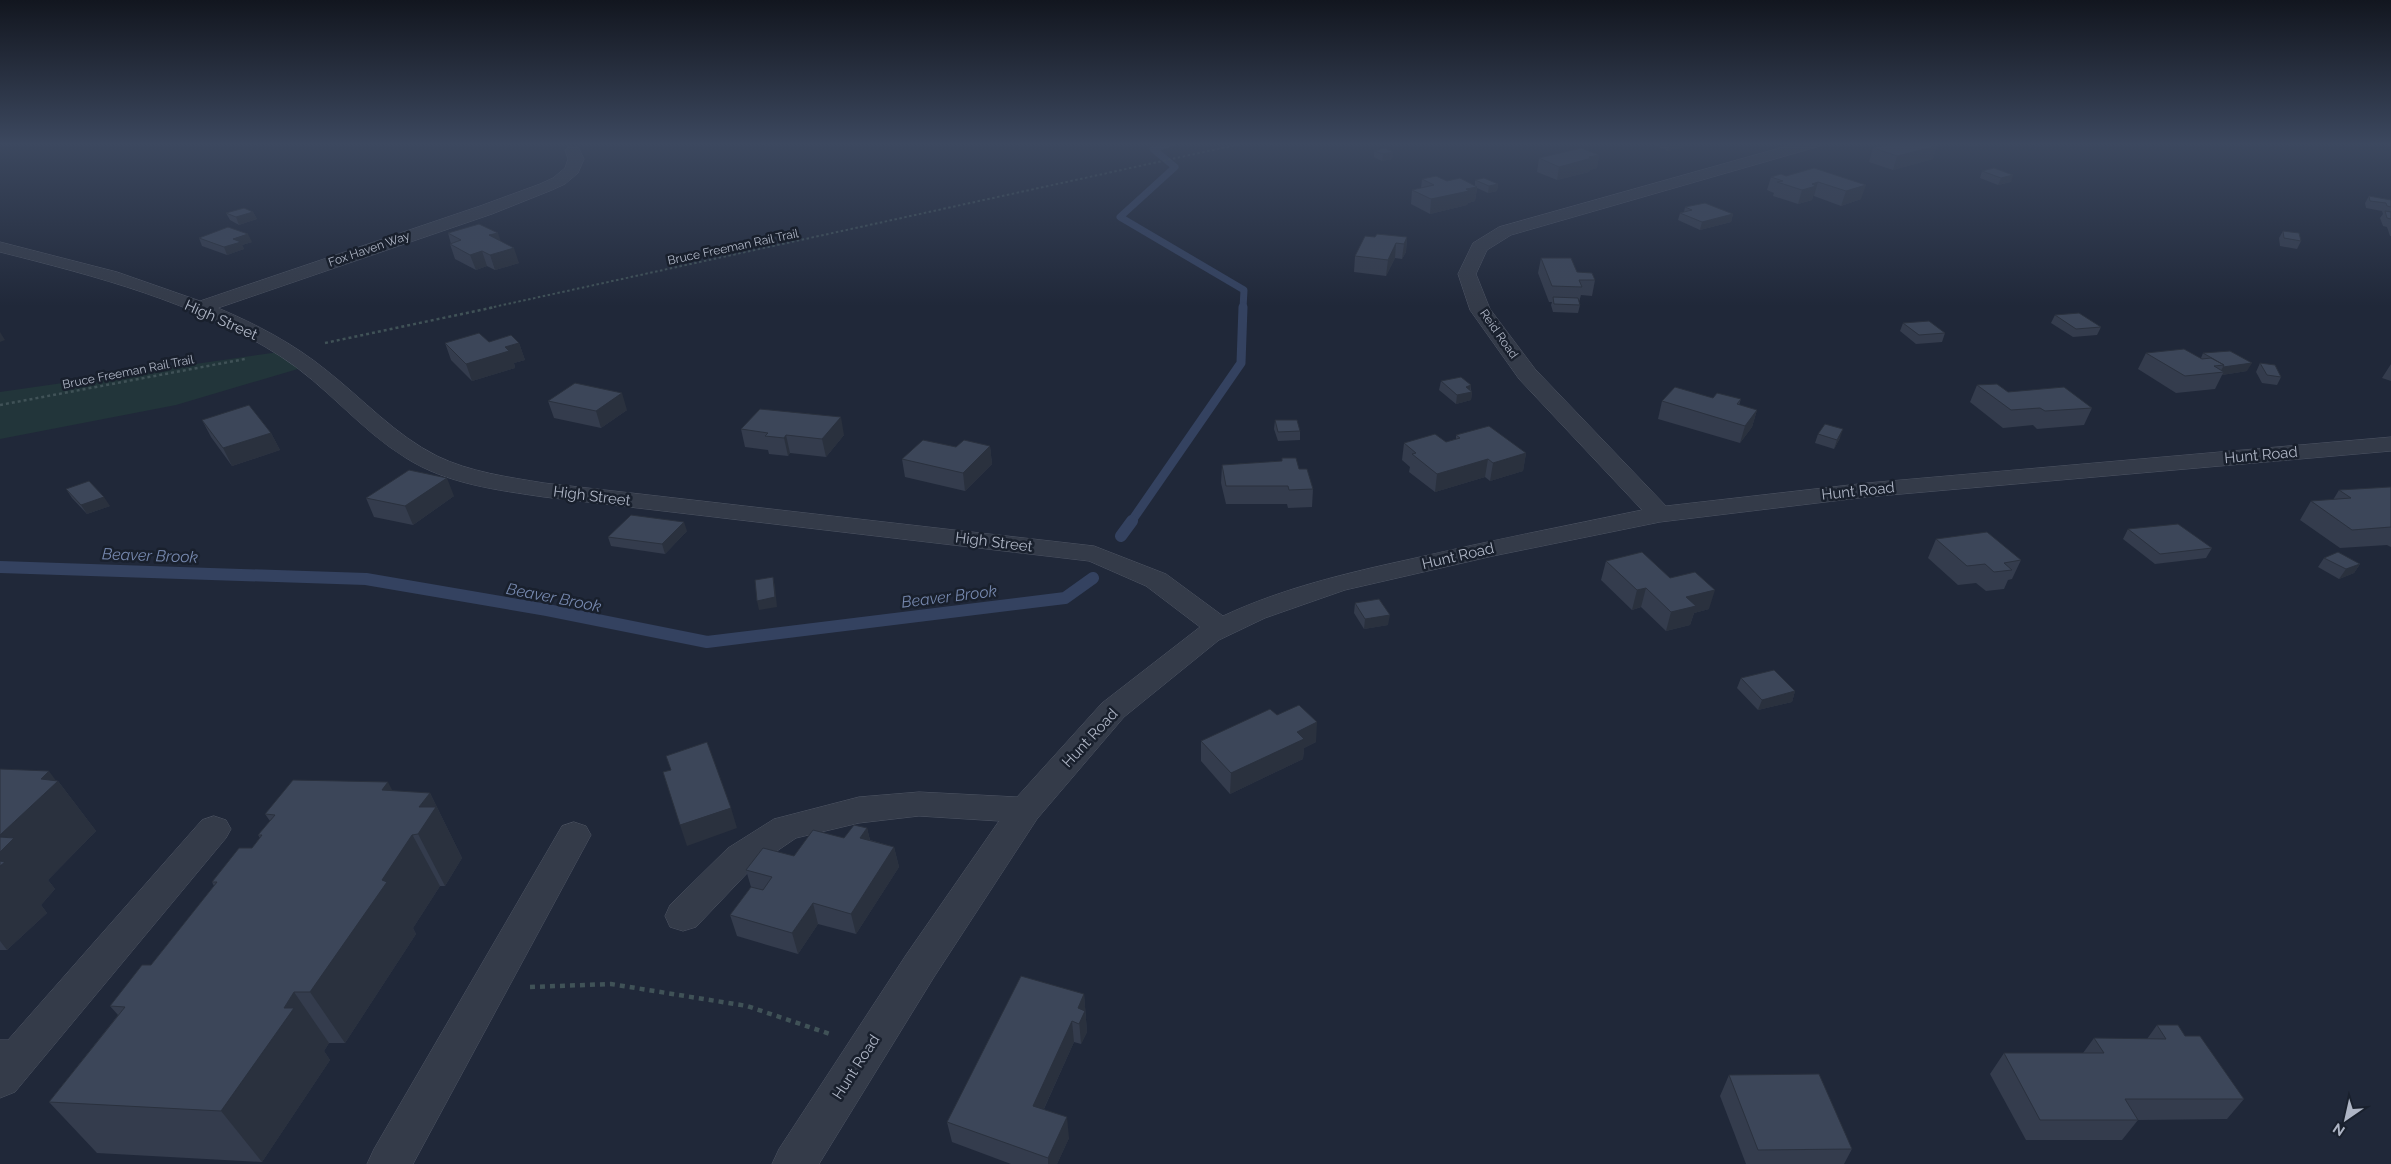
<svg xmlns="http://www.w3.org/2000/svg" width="2391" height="1164" font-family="Raleway,sans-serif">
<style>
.green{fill:#22353a}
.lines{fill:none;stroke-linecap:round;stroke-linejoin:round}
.stream-far2{stroke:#344260;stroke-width:7}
.stream-far1{stroke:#344260;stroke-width:9}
.stream{stroke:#344260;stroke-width:12}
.minor-casing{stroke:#4e5564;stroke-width:1}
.path-far2{stroke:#405257;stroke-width:2;stroke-dasharray:2.5 2.5;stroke-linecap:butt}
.path-far1{stroke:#405257;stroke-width:2.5;stroke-dasharray:3 3;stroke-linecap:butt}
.path{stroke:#405257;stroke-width:4.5;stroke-dasharray:5 5;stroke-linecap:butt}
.minor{fill:#343b49;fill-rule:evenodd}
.wall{fill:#343c4d}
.shaded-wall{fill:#2a313e}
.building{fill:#3c4659;stroke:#2a313e}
.labels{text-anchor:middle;stroke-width:5;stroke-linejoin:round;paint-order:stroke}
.far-street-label{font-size:12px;fill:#aeb5c5;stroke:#19202d}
.street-label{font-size:15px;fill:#aeb5c5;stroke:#19202d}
.water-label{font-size:16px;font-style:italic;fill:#7688ae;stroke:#19202d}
</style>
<rect width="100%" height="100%" fill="#202839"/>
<!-- green -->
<path class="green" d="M 286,351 L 308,366 L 176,405 L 0,439 L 0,392 Z"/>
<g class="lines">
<!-- stream-far2 -->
<path class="stream-far2" d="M 1172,143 L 1153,149 L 1175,167 L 1120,217 L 1244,290 L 1243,308"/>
<!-- stream-far1 -->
<path class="stream-far1" d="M 1131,522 L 1241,363 L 1243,307"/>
<!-- stream -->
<path class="stream" d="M 1121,536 L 1132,521
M 0,567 L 366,579 L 547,610 L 707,642 L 1065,598 L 1093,578"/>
<defs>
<path id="minor" d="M 1798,143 L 1822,143 L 1820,146 L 1511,235 L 1487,250 L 1476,274 L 1490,309 L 1535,369 L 1666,506 L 1867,483 L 2391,437 L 2391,451 L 1867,497 L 1660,522 L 1493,556 L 1345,590 L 1265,618 L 1219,640 L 1124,717 L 1037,819 L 934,977 L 819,1164 L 772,1164 L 779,1149 L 906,955 L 999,821 L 919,816 L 859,823 L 796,838 L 752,868 L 696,927 L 683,931 L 670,927 L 665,916 L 670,905 L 728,848 L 774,819 L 859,797 L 919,792 L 1017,797 L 1102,703 L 1200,627 L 1146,586 L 1089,561 L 544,497 C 497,490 447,484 406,458 C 360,430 326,385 280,356 C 196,302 95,276 0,252 L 0,242 L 117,272 L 200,301 L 480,206 L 540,184 L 553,178 L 565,168 L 568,159 L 565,150 L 568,147 L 578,147 L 584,159 L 578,173 L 565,184 L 552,190 L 492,214 L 218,308 C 256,324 294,344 326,370 C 363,399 395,435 437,456 C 470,472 508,477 544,483 L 1094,546 L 1166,574 L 1223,616 C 1283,588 1347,573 1411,559 C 1488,541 1565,526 1642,510 L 1519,379 L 1470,310 L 1458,274 L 1473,243 L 1499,227 Z
M 214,816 L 226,820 L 231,829 L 226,838 L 15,1092 L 0,1098 L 0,1040 L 8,1040 L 202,820 Z
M 574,822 L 586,826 L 591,835 L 413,1164 L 367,1164 L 374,1149 L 562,826 Z"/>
</defs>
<!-- minor casing -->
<use href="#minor" class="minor-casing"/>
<!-- path-far2 -->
<path class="path-far2" d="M 489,308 L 1245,143"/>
<!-- path-far1 -->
<path class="path-far1" d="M 325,343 L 495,307
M 0,405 L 245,359"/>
<!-- path -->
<path class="path" d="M 530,987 L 611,984 L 747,1006 L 830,1034"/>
<!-- minor -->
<use href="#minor" class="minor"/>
</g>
<!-- wall -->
<path class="wall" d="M 1648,143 L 1700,143 L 1668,151 Z
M 1889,143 L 1929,143 L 1933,159 L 1893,170 L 1869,162 L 1873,148 L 1889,144 Z
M 1964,143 L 1983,143 L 1973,146 Z
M 1374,151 L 1393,152 L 1392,159 L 1382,161 L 1374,157 Z
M 1599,155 L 1597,168 L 1590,170 L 1589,172 L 1557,180 L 1537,172 L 1539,158 Z
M 1814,168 L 1861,199 L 1841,206 L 1814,196 L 1813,196 L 1812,200 L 1798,204 L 1773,196 L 1774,193 L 1767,190 L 1771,177 L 1786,176 Z
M 1994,168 L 2011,182 L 1998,185 L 1980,178 L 1982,171 Z
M 1422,179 L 1447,181 L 1475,186 L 1475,180 L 1498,184 L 1497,191 L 1488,193 L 1477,188 L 1475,201 L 1468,203 L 1467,205 L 1430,214 L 1411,204 L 1412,190 L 1421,188 Z
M 2369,196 L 2391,200 L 2391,236 L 2390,236 L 2387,227 L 2383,226 L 2380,218 L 2383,214 L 2382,211 L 2366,208 L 2365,203 Z
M 1685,207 L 1733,214 L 1731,222 L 1700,230 L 1678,220 L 1680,213 L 1684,212 Z
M 253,212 L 257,219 L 239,225 L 230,220 L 226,213 Z
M 2283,231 L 2301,241 L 2297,249 L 2280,246 L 2279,238 Z
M 448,233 L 500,241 L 519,263 L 495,270 L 487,266 L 476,270 L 455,259 L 450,244 L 451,244 Z
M 1375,237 L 1407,237 L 1406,252 L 1402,259 L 1395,258 L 1386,276 L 1354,272 L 1355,256 Z
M 199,238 L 252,242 L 242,245 L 244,249 L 227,255 L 202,246 Z
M 1541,258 L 1595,280 L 1592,296 L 1581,295 L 1579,302 L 1580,305 L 1578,313 L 1553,312 L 1551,305 L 1552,302 L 1549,302 L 1538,273 Z
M 2055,315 L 2101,327 L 2097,335 L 2073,337 L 2051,323 Z
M 1903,323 L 1945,333 L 1942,342 L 1916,344 L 1900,331 Z
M 489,342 L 519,343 L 525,360 L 514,363 L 515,368 L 472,381 L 451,360 L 445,343 Z
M 2146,353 L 2201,358 L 2203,353 L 2247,371 L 2222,375 L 2215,389 L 2176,393 L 2138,369 Z
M 2260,363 L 2281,377 L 2277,385 L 2262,383 L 2256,372 Z
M 2391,364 L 2391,381 L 2382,378 Z
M 1441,381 L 1471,385 L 1471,390 L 1472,392 L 1471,400 L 1456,404 L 1439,390 Z
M 1977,385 L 2008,392 L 2092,408 L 2084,425 L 2037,429 L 2033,425 L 2003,428 L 1970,402 Z
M 1713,398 L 1741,399 L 1739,405 L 1757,410 L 1752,427 L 1740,443 L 1658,419 L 1662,401 Z
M 548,401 L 627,410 L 601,428 L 554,418 Z
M 202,420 L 271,433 L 280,450 L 232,466 L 211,437 Z
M 1275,420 L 1300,431 L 1300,440 L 1278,441 L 1274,429 Z
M 741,429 L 844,435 L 826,457 L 790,453 L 788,456 L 769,454 L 768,450 L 745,447 Z
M 1818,434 L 1840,438 L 1834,449 L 1815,443 Z
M 1456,435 L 1526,453 L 1523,471 L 1490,481 L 1485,477 L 1435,492 L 1409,472 L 1410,467 L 1402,460 L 1404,443 L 1446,442 L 1456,439 Z
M 990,446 L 992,464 L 965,491 L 905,477 L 902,459 L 956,447 Z
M 1282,458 L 1299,469 L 1313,489 L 1312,507 L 1288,508 L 1287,504 L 1226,504 L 1221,483 L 1222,465 L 1282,461 Z
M 2391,487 L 2391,547 L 2387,545 L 2340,548 L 2300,520 L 2311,501 L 2333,500 L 2339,490 Z
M 66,489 L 110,506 L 87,514 L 72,498 Z
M 454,496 L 413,525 L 374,517 L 366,498 Z
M 2128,529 L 2212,548 L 2206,558 L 2155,564 L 2123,539 Z
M 687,531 L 665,554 L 611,546 L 608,537 Z
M 1936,539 L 2021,560 L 2012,579 L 2008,580 L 2004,589 L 1986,591 L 1976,583 L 1958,585 L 1928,558 Z
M 2324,558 L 2360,564 L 2354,573 L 2339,579 L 2318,567 Z
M 1606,561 L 1670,578 L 1709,609 L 1694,613 L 1690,625 L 1666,631 L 1641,607 L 1632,610 L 1601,580 Z
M 1355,603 L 1388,625 L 1364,629 L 1354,613 Z
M 1741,678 L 1795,691 L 1792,702 L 1758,710 L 1737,688 Z
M 1277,715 L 1316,742 L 1304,748 L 1303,759 L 1230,794 L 1201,761 L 1201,741 Z
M 0,769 L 58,781 L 96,831 L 48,880 L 55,889 L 41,905 L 47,913 L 7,950 L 0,950 Z
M 392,791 L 430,793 L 462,858 L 445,886 L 440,886 L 413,928 L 416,934 L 345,1043 L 329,1043 L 324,1051 L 330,1060 L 262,1162 L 97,1153 L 49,1102 L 118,1015 L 110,1006 L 151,965 L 214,886 L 212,882 L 252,848 L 260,838 L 258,835 L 270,821 L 265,814 Z
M 867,828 L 870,840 L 894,847 L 899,867 L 856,934 L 818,924 L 798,954 L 737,936 L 730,915 L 751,887 L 746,870 L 794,856 L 844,838 Z
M 1084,994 L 1087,1032 L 1081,1044 L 1074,1042 L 1044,1109 L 1069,1138 L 1057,1164 L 1011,1164 L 952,1142 L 947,1122 Z
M 2157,1025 L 2185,1036 L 2244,1099 L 2227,1119 L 2138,1120 L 2122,1140 L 2026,1140 L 1990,1074 L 2004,1053 L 2083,1053 L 2094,1038 L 2147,1039 Z
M 1729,1075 L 1852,1149 L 1844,1164 L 1746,1164 L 1720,1096 Z"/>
<!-- shaded-wall -->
<path class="shaded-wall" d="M 1670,143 L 1700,143 L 1668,151 Z
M 1974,143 L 1983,143 L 1973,146 Z
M 1937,146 L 1933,159 L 1893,170 L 1897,156 Z
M 1393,152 L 1392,159 L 1382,161 L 1383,154 Z
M 1599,155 L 1597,168 L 1590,170 L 1589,172 L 1557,180 L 1559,167 Z
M 2013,175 L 2011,182 L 1998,185 L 2001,178 Z
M 1818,182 L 1814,196 L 1813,196 L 1812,200 L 1798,204 L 1802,190 L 1812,184 Z
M 1498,184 L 1497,191 L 1488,193 L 1489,186 Z
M 1866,185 L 1861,199 L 1841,206 L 1846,191 Z
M 1477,187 L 1475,201 L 1468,203 L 1467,205 L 1430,214 L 1431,199 Z
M 253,212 L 257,219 L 239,225 L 236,217 Z
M 1733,214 L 1731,222 L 1700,230 L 1702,222 Z
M 498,233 L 503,248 L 489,235 Z
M 248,234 L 252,242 L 242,245 L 244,249 L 227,255 L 224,247 L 233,239 Z
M 1407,237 L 1406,252 L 1402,259 L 1404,244 Z
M 1396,243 L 1395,258 L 1386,276 L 1388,260 Z
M 514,248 L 519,263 L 495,270 L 490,255 Z
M 482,251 L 487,266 L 476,270 L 470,255 Z
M 0,332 L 5,340 L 0,342 Z
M 519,343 L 525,360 L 514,363 L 515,368 L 472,381 L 466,364 L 505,347 Z
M 2252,363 L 2247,371 L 2222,375 L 2224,372 L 2220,372 L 2223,367 Z
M 1471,385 L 1470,392 L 1472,392 L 1471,400 L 1456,404 L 1457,395 L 1466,387 Z
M 622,393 L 627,410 L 601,428 L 596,411 Z
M 1757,410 L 1752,427 L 1740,443 L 1745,426 Z
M 841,417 L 844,435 L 826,457 L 822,439 Z
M 1843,429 L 1840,438 L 1834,449 L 1837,440 Z
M 271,433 L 280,450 L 232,466 L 223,448 Z
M 786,435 L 790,453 L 788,456 L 784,438 Z
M 990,446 L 992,464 L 965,491 L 963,473 Z
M 1526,453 L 1523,471 L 1490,481 L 1493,463 Z
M 1488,459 L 1485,477 L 1435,492 L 1437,474 Z
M 447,478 L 454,496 L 413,525 L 405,506 Z
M 104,497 L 110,506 L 87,514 L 81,505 Z
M 684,522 L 687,531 L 665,554 L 662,544 Z
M 2360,564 L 2354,573 L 2339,579 L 2346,569 Z
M 773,577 L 775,587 L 777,607 L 759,610 L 757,601 Z
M 1646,588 L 1641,607 L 1632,610 L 1637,590 Z
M 1715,590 L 1709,609 L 1694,613 L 1690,625 L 1666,631 L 1671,612 L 1686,597 Z
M 1390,615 L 1388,625 L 1364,629 L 1365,619 Z
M 1795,691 L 1792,702 L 1758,710 L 1762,700 Z
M 1317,722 L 1316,742 L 1304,748 L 1303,759 L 1230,794 L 1231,773 L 1297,732 Z
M 49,771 L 57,782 L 58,781 L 96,831 L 48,880 L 55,889 L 41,905 L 47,913 L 7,950 L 0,941 L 0,835 L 41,779 Z
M 388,782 L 414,833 L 413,836 L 440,886 L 413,928 L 416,934 L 345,1043 L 310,992 L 382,880 L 382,790 Z
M 430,793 L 462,858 L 445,886 L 418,834 L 419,807 Z
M 731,808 L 737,828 L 687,846 L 680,825 Z
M 867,828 L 872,849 L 860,838 Z
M 894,847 L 899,867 L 856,934 L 851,914 Z
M 813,903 L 818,924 L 798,954 L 792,933 Z
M 294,992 L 329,1043 L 324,1051 L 330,1060 L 262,1162 L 221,1111 Z
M 1084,994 L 1087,1032 L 1081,1044 L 1078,1008 Z
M 1072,1021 L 1074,1042 L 1036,1126 L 1033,1106 Z
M 1067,1117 L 1069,1138 L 1057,1164 L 1048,1164 L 1048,1158 Z"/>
<!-- building -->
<path class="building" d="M 1892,143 L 1929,143 L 1937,146 L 1897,156 L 1873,148 Z
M 1385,148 L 1393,152 L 1383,154 L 1374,151 Z
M 1581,148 L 1599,155 L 1589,157 L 1592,158 L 1559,167 L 1539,158 Z
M 1814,168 L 1866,185 L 1846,191 L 1818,182 L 1812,184 L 1816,186 L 1802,190 L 1777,182 L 1783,181 L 1771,177 L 1781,174 L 1786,176 Z
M 1994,168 L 2013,175 L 2001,178 L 1982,171 Z
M 1436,176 L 1447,181 L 1460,178 L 1477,187 L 1466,189 L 1469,191 L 1431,199 L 1412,190 L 1434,185 L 1422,179 Z
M 1484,178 L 1498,184 L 1489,186 L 1475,180 Z
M 2369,196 L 2391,200 L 2391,207 L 2387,206 L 2386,203 L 2370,201 Z
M 1705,203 L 1733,214 L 1702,222 L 1680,213 L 1692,210 L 1685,207 Z
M 244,208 L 253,212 L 236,217 L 226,213 Z
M 2385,211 L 2391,212 L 2391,219 L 2387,218 Z
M 479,224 L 498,233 L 489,235 L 514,248 L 490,255 L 482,251 L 470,255 L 450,244 L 461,240 L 448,233 Z
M 228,227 L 248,234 L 233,239 L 241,242 L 224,247 L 199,238 Z
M 2283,231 L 2299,233 L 2301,241 L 2284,238 Z
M 1377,234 L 1407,237 L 1404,244 L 1396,243 L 1388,260 L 1355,256 L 1365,236 L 1375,237 Z
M 1541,258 L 1571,258 L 1577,272 L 1592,273 L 1595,280 L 1579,280 L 1582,287 L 1552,286 Z
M 1553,297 L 1578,298 L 1580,305 L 1554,304 Z
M 2079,313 L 2101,327 L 2076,329 L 2055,315 Z
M 1929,321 L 1945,333 L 1919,335 L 1903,323 Z
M 479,333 L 489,342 L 511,335 L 519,343 L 505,347 L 509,351 L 466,364 L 445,343 Z
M 2184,349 L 2202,359 L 2211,358 L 2224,365 L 2214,366 L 2224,372 L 2185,376 L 2146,353 Z
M 2230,351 L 2252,363 L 2223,367 L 2224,365 L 2203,353 Z
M 2260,363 L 2275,365 L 2281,377 L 2267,375 Z
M 1461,377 L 1471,385 L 1466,387 L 1472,392 L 1457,395 L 1441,381 Z
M 575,383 L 622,393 L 596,411 L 548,401 Z
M 1997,384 L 2008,392 L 2064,387 L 2092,408 L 2045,411 L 2040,408 L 2011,410 L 1977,385 Z
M 1675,387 L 1713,398 L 1717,393 L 1741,399 L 1737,404 L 1757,410 L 1745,426 L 1662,401 Z
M 249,405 L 271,433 L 223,448 L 202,420 Z
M 760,409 L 841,417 L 822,439 L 786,435 L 784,438 L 765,436 L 768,433 L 741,429 Z
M 1275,420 L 1297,420 L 1300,431 L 1278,432 Z
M 1825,424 L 1843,429 L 1837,440 L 1818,434 Z
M 1489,426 L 1526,453 L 1493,463 L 1488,459 L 1437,474 L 1412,454 L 1416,453 L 1404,443 L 1435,434 L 1446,442 L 1460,438 L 1456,435 Z
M 923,440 L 956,447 L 964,440 L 990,446 L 963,473 L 902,459 Z
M 1282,458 L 1296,458 L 1299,469 L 1307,469 L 1313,489 L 1289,490 L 1288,486 L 1226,486 L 1222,465 L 1282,461 Z
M 409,470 L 447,478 L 405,506 L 366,498 Z
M 89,481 L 104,497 L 81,505 L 66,489 Z
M 2390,487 L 2391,487 L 2391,527 L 2352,530 L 2311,501 L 2351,498 L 2339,490 Z
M 631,515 L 684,522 L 662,544 L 608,537 Z
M 2178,524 L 2212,548 L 2160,554 L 2128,529 Z
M 1987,532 L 2021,560 L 2004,563 L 2012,570 L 1994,572 L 1985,564 L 1967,566 L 1936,539 Z
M 1642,552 L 1670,578 L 1695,572 L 1715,590 L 1686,597 L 1696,606 L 1671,612 L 1646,588 L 1637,590 L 1606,561 Z
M 2338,552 L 2360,564 L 2346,569 L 2324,558 Z
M 773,577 L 775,597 L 757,601 L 755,580 Z
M 1379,599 L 1390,615 L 1365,619 L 1355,603 Z
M 1774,670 L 1795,691 L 1762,700 L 1741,678 Z
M 1299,705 L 1317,722 L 1297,732 L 1304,739 L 1231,773 L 1201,741 L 1270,709 L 1277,715 Z
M 707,742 L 731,808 L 680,825 L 663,772 L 671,770 L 666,756 Z
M 0,769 L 49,771 L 41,779 L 58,781 L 0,835 Z
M 293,780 L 388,782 L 382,790 L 430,793 L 419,807 L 436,807 L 418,834 L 412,835 L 382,880 L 387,882 L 310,992 L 294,992 L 284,1008 L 294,1008 L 221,1111 L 49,1102 L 125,1007 L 110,1006 L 142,965 L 151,965 L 217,882 L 212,882 L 239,848 L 252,848 L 262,835 L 258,835 L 275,815 L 265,814 Z
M 854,825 L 867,828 L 860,838 L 894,847 L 851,914 L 813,903 L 792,933 L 730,915 L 751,887 L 763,890 L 772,877 L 746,870 L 763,848 L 794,856 L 813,830 L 844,838 Z
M 0,837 L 14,838 L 0,852 Z
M 0,861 L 5,862 L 0,866 Z
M 1021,976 L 1084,994 L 1078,1008 L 1085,1011 L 1079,1024 L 1072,1021 L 1033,1106 L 1067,1117 L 1048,1158 L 947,1122 Z
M 2157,1025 L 2178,1025 L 2185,1036 L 2200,1036 L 2244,1099 L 2125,1099 L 2138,1120 L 2040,1120 L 2004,1053 L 2104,1053 L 2094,1038 L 2166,1039 Z
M 1819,1074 L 1852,1149 L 1758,1150 L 1729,1075 Z"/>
<!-- sky -->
<linearGradient id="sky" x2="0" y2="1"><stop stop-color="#12161f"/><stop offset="0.47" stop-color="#3c485f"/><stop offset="1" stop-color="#3c485f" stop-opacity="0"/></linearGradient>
<rect width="2391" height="306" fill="url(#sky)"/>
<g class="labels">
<!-- far-street labels -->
<g class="far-street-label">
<text transform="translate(733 247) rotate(-12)" y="4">Bruce Freeman Rail Trail</text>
<text transform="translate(369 249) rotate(-19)" y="4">Fox Haven Way</text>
<text transform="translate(1499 334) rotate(55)" y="4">Reid Road</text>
<text transform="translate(128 372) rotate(-11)" y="4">Bruce Freeman Rail Trail</text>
</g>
<!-- street labels -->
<g class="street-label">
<text transform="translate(221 320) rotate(24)" y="5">High Street</text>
<text transform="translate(2261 455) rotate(-5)" y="5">Hunt Road</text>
<text transform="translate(1858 491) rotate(-6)" y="5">Hunt Road</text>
<text transform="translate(592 496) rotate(7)" y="5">High Street</text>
<text transform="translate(994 542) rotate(7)" y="5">High Street</text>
<text transform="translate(1458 556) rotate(-13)" y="5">Hunt Road</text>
<text transform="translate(1090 738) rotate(-47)" y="5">Hunt Road</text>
<text transform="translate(856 1067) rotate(-57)" y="5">Hunt Road</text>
</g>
<!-- water labels -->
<g class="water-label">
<text transform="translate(150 555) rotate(2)" y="6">Beaver Brook</text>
<text transform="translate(949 596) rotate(-7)" y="6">Beaver Brook</text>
<text transform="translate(554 597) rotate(11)" y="6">Beaver Brook</text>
</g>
</g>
<!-- north arrow -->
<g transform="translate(2346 1119) rotate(214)" stroke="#19202d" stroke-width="4" paint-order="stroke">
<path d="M0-4L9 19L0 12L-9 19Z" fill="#aeb5c5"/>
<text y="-8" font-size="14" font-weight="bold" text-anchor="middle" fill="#aeb5c5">N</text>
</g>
</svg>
